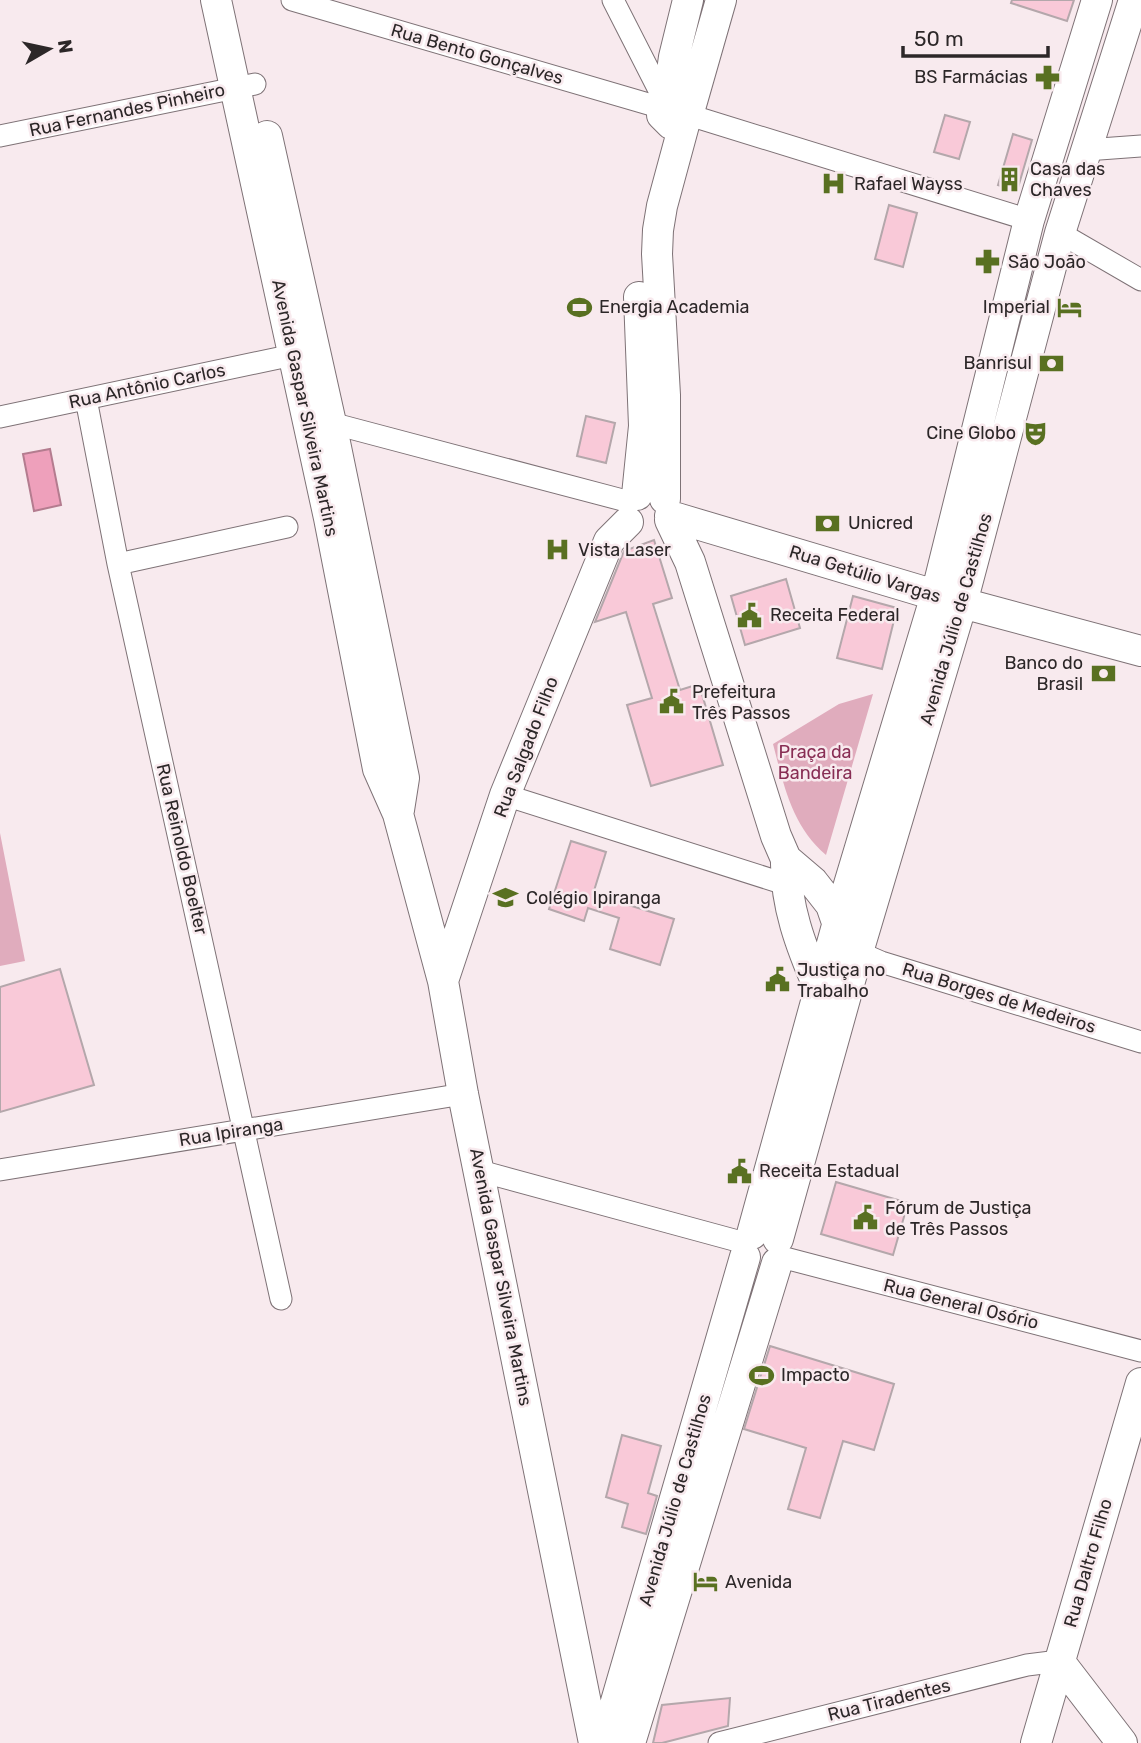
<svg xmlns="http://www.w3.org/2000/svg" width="1141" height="1743" font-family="Rubik,sans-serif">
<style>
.green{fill:#e0acbd}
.water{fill:#eea0bb;stroke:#b47c8f;stroke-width:2}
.building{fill:#f9c9d8;stroke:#b4a7ab;stroke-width:2}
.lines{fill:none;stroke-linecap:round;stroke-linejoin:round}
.street-casing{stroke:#7e7276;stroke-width:23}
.secondary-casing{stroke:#7e7276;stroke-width:32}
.street{stroke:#fff;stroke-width:21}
.secondary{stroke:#fff;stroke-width:30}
.labels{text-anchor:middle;stroke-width:5;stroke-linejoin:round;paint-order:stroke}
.street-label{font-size:18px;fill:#2c2728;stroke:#f8eaee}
.poi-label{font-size:18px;fill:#2c2728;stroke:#f8eaee;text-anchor:start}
.park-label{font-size:18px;fill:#882e54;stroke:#f8eaee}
</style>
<rect width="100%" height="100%" fill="#f8eaee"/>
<!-- green -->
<path class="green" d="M 873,694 L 826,855 C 792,826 784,786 773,744 L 839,704 Z
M 0,833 L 25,961 L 0,966 Z"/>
<!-- water -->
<path class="water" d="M 50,449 L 61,505 L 34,511 L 23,454 Z"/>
<!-- building -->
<path class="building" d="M 1012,0 L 1074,0 L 1067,21 L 1011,3 Z
M 945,115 L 970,122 L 959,159 L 934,152 Z
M 1013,134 L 1032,140 L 1017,191 L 998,185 Z
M 889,205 L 917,213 L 903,267 L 875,259 Z
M 586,416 L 615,423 L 606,463 L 577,456 Z
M 654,540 L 672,598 L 653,604 L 680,690 L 699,684 L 723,765 L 651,786 L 627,705 L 652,698 L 626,612 L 595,622 L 624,551 Z
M 786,579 L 800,628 L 745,645 L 731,596 Z
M 853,596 L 897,608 L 882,669 L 837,658 Z
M 571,841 L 606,852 L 593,894 L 674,919 L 660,965 L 610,949 L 619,918 L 588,908 L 584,921 L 549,909 Z
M 60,969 L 94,1085 L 0,1112 L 0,987 Z
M 836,1182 L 908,1203 L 893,1255 L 821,1234 Z
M 770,1346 L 894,1384 L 874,1450 L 843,1441 L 820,1518 L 788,1509 L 806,1448 L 744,1429 Z
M 622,1435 L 661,1446 L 648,1493 L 657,1496 L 646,1534 L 622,1527 L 628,1504 L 606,1497 Z
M 730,1698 L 728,1726 L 662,1743 L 653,1743 L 662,1705 Z"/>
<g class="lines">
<defs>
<path id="street" d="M 292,0 L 662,108
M 613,0 L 665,102
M 689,115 L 1029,220
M 0,136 L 255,84
M 1086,150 L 1141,146
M 1060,233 L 1141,280
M 86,399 L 118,564 L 281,1299
M 0,417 L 293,355
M 331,423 L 630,502
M 118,564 L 287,527
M 505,795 L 785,884
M 858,952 L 881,962 L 1141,1042
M 0,1170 L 463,1094
M 480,1171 L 745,1243
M 781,1257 L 1141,1351
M 719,1743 L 1027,1665 L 1059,1661"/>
<path id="secondary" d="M 216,0 L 329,518 L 378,769 L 398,814 L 443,981 L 463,1094 L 594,1743
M 668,99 L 674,57 L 688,0
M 689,108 L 682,98 L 673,97 L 662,106 L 662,115 L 671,124 L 680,124 L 687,119 L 721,0
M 267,136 L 331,423 L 404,778 L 399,810
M 637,495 L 644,426 L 639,297
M 665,499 L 665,395 L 657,254 L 658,230 L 662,206 L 685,121
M 670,516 L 962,603 L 1141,651
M 670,520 L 690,562 L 776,836 L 786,859 L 813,882 L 831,905 L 840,931
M 786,859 C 785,905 801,947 819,988
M 443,981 L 505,795 L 609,541 L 628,522
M 752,1234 L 841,911 L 936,595 L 1029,220 L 1097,0
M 778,1239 L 858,952 L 962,603 L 1060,233 L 1134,0
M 1059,1661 L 1122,1743
M 604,1743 L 745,1257
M 630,1743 L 777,1263
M 1036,1743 L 1141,1383"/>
</defs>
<!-- street casing -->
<use href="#street" class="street-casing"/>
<!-- secondary casing -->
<use href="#secondary" class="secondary-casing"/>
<!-- street -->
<use href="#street" class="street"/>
<!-- secondary -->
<use href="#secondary" class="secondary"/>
</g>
<!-- icons -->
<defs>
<symbol id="pharmacy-bare" viewBox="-9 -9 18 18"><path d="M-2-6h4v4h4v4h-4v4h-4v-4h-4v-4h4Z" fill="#597021" stroke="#f8eaee" stroke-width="2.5" paint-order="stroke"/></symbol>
<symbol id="building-bare" viewBox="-9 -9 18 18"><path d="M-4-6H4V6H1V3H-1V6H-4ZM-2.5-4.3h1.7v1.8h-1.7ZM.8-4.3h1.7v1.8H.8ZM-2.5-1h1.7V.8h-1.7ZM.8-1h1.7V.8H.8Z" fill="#597021" stroke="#f8eaee" stroke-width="2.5" paint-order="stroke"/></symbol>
<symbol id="hospital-bare" viewBox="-9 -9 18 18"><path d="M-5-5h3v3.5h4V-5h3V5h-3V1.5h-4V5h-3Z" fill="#597021" stroke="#f8eaee" stroke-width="2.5" paint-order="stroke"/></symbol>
<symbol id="stadium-bare" viewBox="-9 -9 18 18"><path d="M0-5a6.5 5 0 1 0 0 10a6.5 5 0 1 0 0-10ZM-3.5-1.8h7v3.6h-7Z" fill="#597021" stroke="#f8eaee" stroke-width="2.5" paint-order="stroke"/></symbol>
<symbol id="hotel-bare" viewBox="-9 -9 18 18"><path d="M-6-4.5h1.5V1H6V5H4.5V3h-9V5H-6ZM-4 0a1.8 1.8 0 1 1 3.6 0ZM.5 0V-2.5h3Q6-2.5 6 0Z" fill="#597021" stroke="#f8eaee" stroke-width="2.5" paint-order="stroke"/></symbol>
<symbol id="bank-bare" viewBox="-9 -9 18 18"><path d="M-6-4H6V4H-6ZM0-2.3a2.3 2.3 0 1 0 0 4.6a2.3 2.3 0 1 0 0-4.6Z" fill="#597021" stroke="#f8eaee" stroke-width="2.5" paint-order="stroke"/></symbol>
<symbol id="theatre-bare" viewBox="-9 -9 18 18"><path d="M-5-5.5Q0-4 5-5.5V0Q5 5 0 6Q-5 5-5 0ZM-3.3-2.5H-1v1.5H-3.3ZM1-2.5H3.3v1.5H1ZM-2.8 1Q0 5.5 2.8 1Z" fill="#597021" stroke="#f8eaee" stroke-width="2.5" paint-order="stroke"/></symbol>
<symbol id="civic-bare" viewBox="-9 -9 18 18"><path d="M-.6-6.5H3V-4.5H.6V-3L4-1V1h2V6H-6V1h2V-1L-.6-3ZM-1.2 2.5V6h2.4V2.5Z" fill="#597021" stroke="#f8eaee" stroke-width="2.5" paint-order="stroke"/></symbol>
<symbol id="school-bare" viewBox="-9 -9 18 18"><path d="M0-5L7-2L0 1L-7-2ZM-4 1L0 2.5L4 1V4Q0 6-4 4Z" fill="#597021" stroke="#f8eaee" stroke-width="2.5" paint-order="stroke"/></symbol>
</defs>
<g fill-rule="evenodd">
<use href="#pharmacy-bare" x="1030" y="60" width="35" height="35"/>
<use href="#building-bare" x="992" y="162" width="35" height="35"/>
<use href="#hospital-bare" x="816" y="166" width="35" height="35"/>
<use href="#pharmacy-bare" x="970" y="244" width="35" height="35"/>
<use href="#stadium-bare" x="562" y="290" width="35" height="35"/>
<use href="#hotel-bare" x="1052" y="290" width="35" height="35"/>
<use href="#bank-bare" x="1034" y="346" width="35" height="35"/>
<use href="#theatre-bare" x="1018" y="416" width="35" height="35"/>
<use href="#bank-bare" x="810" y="506" width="35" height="35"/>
<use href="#hospital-bare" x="540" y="532" width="35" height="35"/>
<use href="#civic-bare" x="732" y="598" width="35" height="35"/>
<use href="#bank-bare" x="1086" y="656" width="35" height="35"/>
<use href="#civic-bare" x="654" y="684" width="35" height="35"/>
<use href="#school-bare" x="488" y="880" width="35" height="35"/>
<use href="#civic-bare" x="760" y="962" width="35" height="35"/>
<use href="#civic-bare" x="722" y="1154" width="35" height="35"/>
<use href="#civic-bare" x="848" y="1200" width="35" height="35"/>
<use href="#stadium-bare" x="744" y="1358" width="35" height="35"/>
<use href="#hotel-bare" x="688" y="1564" width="35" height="35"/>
</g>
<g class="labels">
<!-- street labels -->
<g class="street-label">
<text transform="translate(477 54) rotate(16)" y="6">Rua Bento Gonçalves</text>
<text transform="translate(127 110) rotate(-12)" y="6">Rua Fernandes Pinheiro</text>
<text transform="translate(147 386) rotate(-12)" y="6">Rua Antônio Carlos</text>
<text transform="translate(305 408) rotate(78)" y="6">Avenida Gaspar Silveira Martins</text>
<text transform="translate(865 574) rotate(17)" y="6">Rua Getúlio Vargas</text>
<text transform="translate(956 619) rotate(-74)" y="6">Avenida Júlio de Castilhos</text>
<text transform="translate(526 747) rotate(-69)" y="6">Rua Salgado Filho</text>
<text transform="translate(182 849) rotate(77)" y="6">Rua Reinoldo Boelter</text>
<text transform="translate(999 998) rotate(17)" y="6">Rua Borges de Medeiros</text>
<text transform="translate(231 1132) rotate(-9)" y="6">Rua Ipiranga</text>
<text transform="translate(501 1277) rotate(79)" y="6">Avenida Gaspar Silveira Martins</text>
<text transform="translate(961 1304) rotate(14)" y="6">Rua General Osório</text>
<text transform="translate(675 1500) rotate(-74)" y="6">Avenida Júlio de Castilhos</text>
<text transform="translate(1088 1563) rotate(-74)" y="6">Rua Daltro Filho</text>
<text transform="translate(889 1700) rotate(-14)" y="6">Rua Tiradentes</text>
</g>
<!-- poi labels -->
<g class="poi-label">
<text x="1028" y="83" text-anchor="end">BS Farmácias</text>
<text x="1030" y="175">Casa das<tspan x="1030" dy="21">Chaves</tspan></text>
<text x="854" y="190">Rafael Wayss</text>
<text x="1008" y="268">São João</text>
<text x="599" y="313">Energia Academia</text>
<text x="1050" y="313" text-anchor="end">Imperial</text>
<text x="1032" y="369" text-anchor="end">Banrisul</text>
<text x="1016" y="439" text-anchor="end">Cine Globo</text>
<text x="848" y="529">Unicred</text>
<text x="578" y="556">Vista Laser</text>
<text x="770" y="621">Receita Federal</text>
<text x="1083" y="669" text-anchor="end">Banco do<tspan x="1083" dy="21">Brasil</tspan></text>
<text x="692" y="698">Prefeitura<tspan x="692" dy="21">Três Passos</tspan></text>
<text x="526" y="904">Colégio Ipiranga</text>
<text x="797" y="976">Justiça no<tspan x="797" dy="21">Trabalho</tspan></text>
<text x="759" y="1177">Receita Estadual</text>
<text x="885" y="1214">Fórum de Justiça<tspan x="885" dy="21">de Três Passos</tspan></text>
<text x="781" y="1381">Impacto</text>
<text x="725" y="1588">Avenida</text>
</g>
<!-- park labels -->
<g class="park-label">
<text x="815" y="758">Praça da<tspan x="815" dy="21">Bandeira</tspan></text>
</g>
</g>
<!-- north arrow -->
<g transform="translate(49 49) rotate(81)" stroke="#f8eaee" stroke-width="5" paint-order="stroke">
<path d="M0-5L12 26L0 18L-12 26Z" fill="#2c2728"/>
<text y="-10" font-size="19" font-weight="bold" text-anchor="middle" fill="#2c2728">N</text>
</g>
<!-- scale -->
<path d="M903 46v10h145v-10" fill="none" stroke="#2c2728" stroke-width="3.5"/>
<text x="914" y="46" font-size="21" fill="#2c2728" stroke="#f8eaee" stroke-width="5" paint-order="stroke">50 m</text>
</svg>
